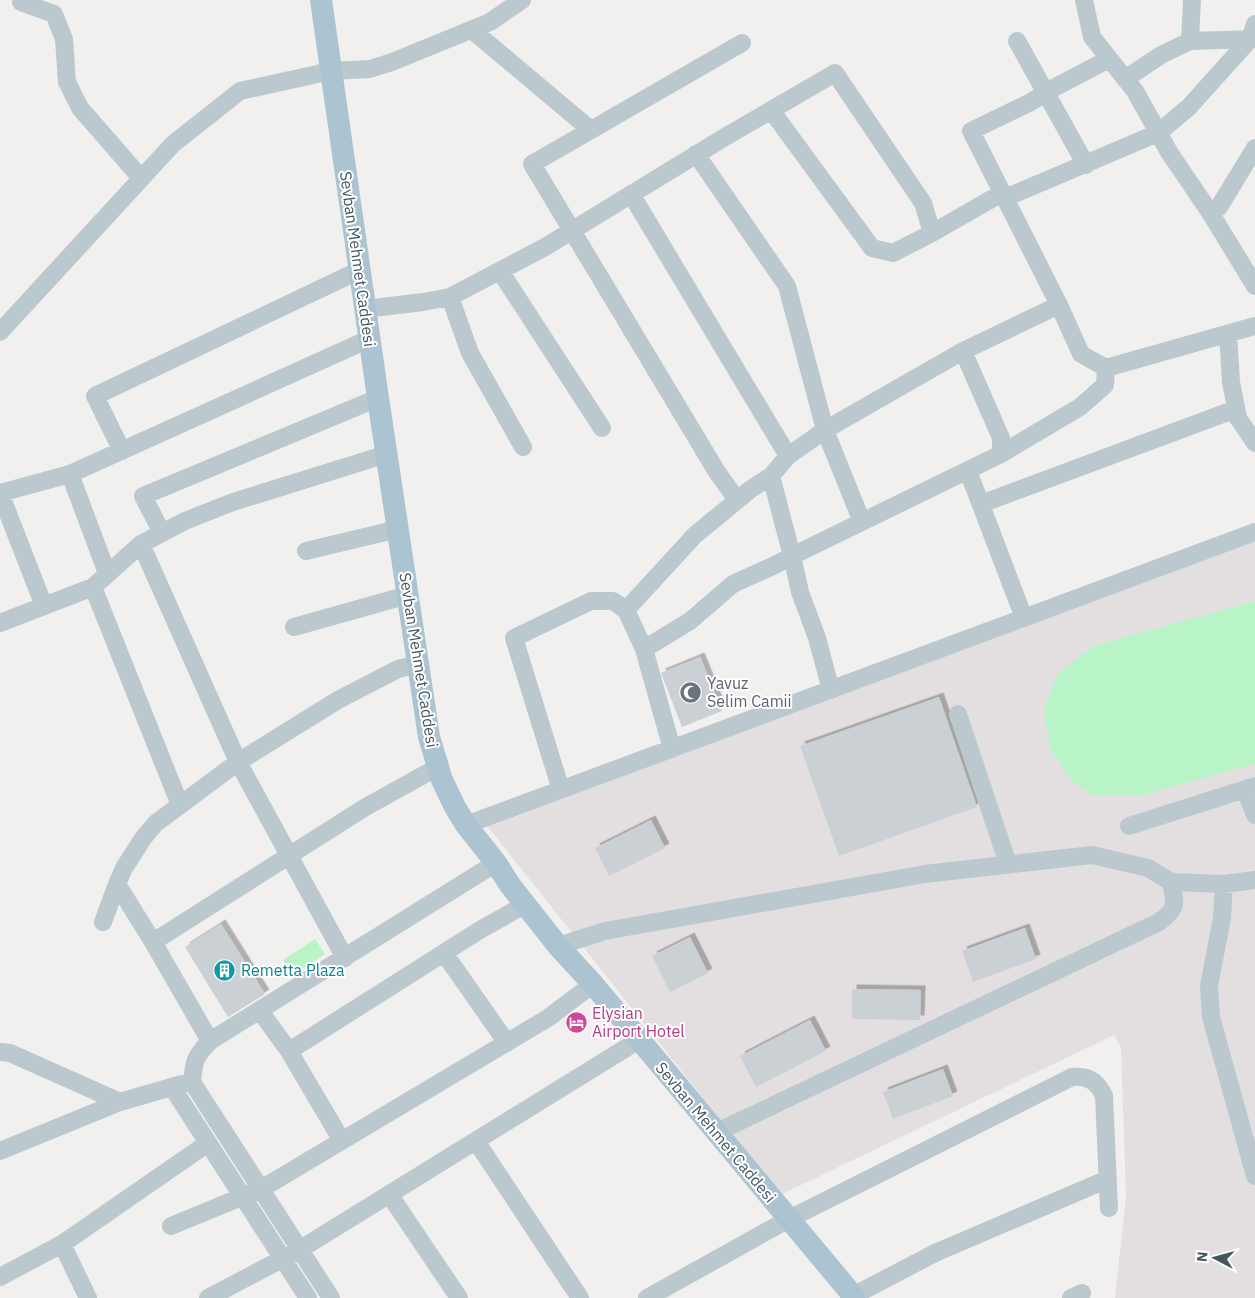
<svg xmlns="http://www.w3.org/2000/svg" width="1255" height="1298" font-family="'IBM Plex Sans',sans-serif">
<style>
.education{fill:#e3dfe1}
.green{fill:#b9f4c7}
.building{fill:#cad0d4;filter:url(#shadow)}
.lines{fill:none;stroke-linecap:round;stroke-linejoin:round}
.minor{stroke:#bbc9cf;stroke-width:18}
.major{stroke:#acc4d1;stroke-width:22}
.labels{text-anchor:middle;stroke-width:4;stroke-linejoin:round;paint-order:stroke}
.street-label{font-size:16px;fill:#45565e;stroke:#fff}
.worship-label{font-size:16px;fill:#5b616d;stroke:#fff;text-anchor:start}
.culture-label{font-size:16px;fill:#0d838f;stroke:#fff;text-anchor:start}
.hotel-label{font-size:16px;fill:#b23c85;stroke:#fff;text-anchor:start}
</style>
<defs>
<filter id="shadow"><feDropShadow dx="4.5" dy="-4.5" stdDeviation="0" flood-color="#0004"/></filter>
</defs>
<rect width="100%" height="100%" fill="#f2efef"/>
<!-- education -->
<path class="education" d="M 1255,537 L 1255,1298 L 1115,1298 L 1126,1196 L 1121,1048 L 1114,1035 L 780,1195 L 488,827 Z"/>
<!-- green -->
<path class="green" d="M 1255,601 L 1255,764 L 1142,795 L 1093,795 L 1072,781 L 1051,751 L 1044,712 L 1057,675 L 1093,646 Z
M 315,939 L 325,954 L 293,975 L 283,960 Z"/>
<!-- building -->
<path class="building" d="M 700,657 L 722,711 L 682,727 L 661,673 Z
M 939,697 L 977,807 L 839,856 L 800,746 Z
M 651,820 L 665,848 L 609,876 L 595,848 Z
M 221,924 L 265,994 L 228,1017 L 185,947 Z
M 1025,928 L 1036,959 L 973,982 L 962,951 Z
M 690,937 L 708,973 L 670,992 L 652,956 Z
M 852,989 L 921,990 L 920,1020 L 852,1019 Z
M 810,1020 L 826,1051 L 756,1087 L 740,1056 Z
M 943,1069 L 953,1096 L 893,1119 L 883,1092 Z"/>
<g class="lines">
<!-- minor -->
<path class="minor" d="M 1084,0 L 1092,37 L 1135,91 L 1169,152 L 1211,214 L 1255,286
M 21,2 L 54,14 L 64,39 L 67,82 L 80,108 L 141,178
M 472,30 L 591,130
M 1017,41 L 1086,165
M 1190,41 L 1192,0
M 1109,59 L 1046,92 L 1031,102 L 971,131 L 1059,305 L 1081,354 L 1106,368 L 1255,326
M 1125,79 L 1161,55 L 1190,41 L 1255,39
M 696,154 L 787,286 L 825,430 L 862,522
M 631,194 L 788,456
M 1005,198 L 1158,133 L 1189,107 L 1250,39 L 1255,24
M 1211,214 L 1219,207 L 1255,148
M 932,233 L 1002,193
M 500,271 L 602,428
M 450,297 L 470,353 L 523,447
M 365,309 L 423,302 L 450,297 L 545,247 L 725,137 L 835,73 L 923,203 L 932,233 L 893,253 L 872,248 L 771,110
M 0,332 L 173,144 L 240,91 L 331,71 L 370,69 L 392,62 L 490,22 L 522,0
M 1228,334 L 1231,382 L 1238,418 L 1255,443
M 122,451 L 95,396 L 360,270
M 1001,454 L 1080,407 L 1105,385 L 1106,368
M 968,471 L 1024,618
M 70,474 L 107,573
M 771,476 L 792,556 L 800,592 L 817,638 L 831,690
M 737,500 L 717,472 L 532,164 L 742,43
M 981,504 L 1236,409
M 162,533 L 143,496 L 378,398
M 141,544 L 238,762 L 345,958
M 306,551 L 398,529
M 93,587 L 180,805
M 44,606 L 0,493 L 70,474 L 369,339
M 626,610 L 695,535 L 751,489 L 771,476 L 788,456 L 825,430 L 963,351 L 1059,305
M 0,623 L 93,587 L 141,544 L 185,521 L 233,502 L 387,454
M 294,627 L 408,595
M 644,649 L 690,621 L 733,584 L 775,565 L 792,556 L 1001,454 L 1001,438 L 963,351
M 958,714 L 1008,864
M 1245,789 L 1255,815
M 561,790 L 514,638 L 591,601 L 613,601 L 626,610 L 644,649 L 672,749
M 466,825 L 1255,532
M 1129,826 L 1255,786
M 1171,882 L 1224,884 L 1255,880
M 117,884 L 153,942 L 210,1041
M 1224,884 L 1222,918 L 1209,986 L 1211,1017 L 1255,1176
M 103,922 L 117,884 L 124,868 L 144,837 L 156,823 L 238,762 L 338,700 L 398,669 L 418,664
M 153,942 L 364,808 L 438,767
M 558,946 L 605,931 L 925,874 L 1092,855 L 1148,868 L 1171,882 C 1175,904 1179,907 1159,922 L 717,1132
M 444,953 L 507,1043
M 260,1011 L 289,1051 L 342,1141
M 289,1051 L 480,930 L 526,904
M 0,1052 L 10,1053 L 120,1102
M 172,1087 L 308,1298
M 476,1141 L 580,1298
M 0,1151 L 120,1102 L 182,1084
M 389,1194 L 459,1298
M 171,1226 L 261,1189 L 548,1018 L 593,984
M 62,1244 L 88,1298
M 0,1277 L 62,1244 L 208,1143
M 208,1298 L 299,1250 L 639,1040
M 331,1298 L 192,1082 C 194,1060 195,1057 210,1041 L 496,863
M 647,1298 L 789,1219 L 1072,1077 C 1088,1075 1098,1082 1104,1096 L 1109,1208
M 849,1298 L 935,1253 L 1108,1179
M 1071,1298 L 1082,1293"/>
<!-- major -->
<path class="major" d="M 321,0 L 378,398 L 429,737 L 442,780 L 455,807 L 466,825 L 496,863 L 510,885 L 558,946 L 593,984 L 855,1298"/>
</g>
<!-- icons -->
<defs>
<symbol id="mosque-disc" viewBox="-11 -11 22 22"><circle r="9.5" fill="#6b7280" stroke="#fff"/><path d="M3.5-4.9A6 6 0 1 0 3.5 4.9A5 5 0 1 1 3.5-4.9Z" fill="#fff"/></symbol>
<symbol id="building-disc" viewBox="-11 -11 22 22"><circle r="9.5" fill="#0f9aa8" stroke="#fff"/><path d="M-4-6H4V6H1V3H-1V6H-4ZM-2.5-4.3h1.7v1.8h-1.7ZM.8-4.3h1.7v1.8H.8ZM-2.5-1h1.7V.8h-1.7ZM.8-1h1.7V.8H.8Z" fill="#fff"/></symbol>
<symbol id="hotel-disc" viewBox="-11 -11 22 22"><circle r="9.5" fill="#d1479c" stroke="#fff"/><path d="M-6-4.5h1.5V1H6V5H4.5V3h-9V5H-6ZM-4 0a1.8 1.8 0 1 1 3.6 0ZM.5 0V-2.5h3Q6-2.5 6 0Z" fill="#fff"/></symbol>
</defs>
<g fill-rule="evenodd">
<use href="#mosque-disc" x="678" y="680" width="25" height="25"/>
<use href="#building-disc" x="212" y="958" width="25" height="25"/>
<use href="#hotel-disc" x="564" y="1010" width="25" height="25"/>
</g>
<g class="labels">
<!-- street labels -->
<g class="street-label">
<text transform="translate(358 259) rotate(82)" y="6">Sevban Mehmet Caddesi</text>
<text transform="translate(419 660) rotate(81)" y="6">Sevban Mehmet Caddesi</text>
<text transform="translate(716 1132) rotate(50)" y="6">Sevban Mehmet Caddesi</text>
</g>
<!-- worship labels -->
<g class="worship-label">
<text x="707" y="689">Yavuz<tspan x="707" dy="18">Selim Camii</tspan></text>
</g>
<!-- culture labels -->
<g class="culture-label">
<text x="241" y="976">Remetta Plaza</text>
</g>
<!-- hotel labels -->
<g class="hotel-label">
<text x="592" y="1019">Elysian<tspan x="592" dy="18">Airport Hotel</tspan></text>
</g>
</g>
<!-- north arrow -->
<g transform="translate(1215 1258) rotate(276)" stroke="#ffffff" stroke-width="4" paint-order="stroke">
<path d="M0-4L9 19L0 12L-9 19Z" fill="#45565e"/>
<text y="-8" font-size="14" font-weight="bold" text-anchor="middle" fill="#45565e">N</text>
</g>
</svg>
